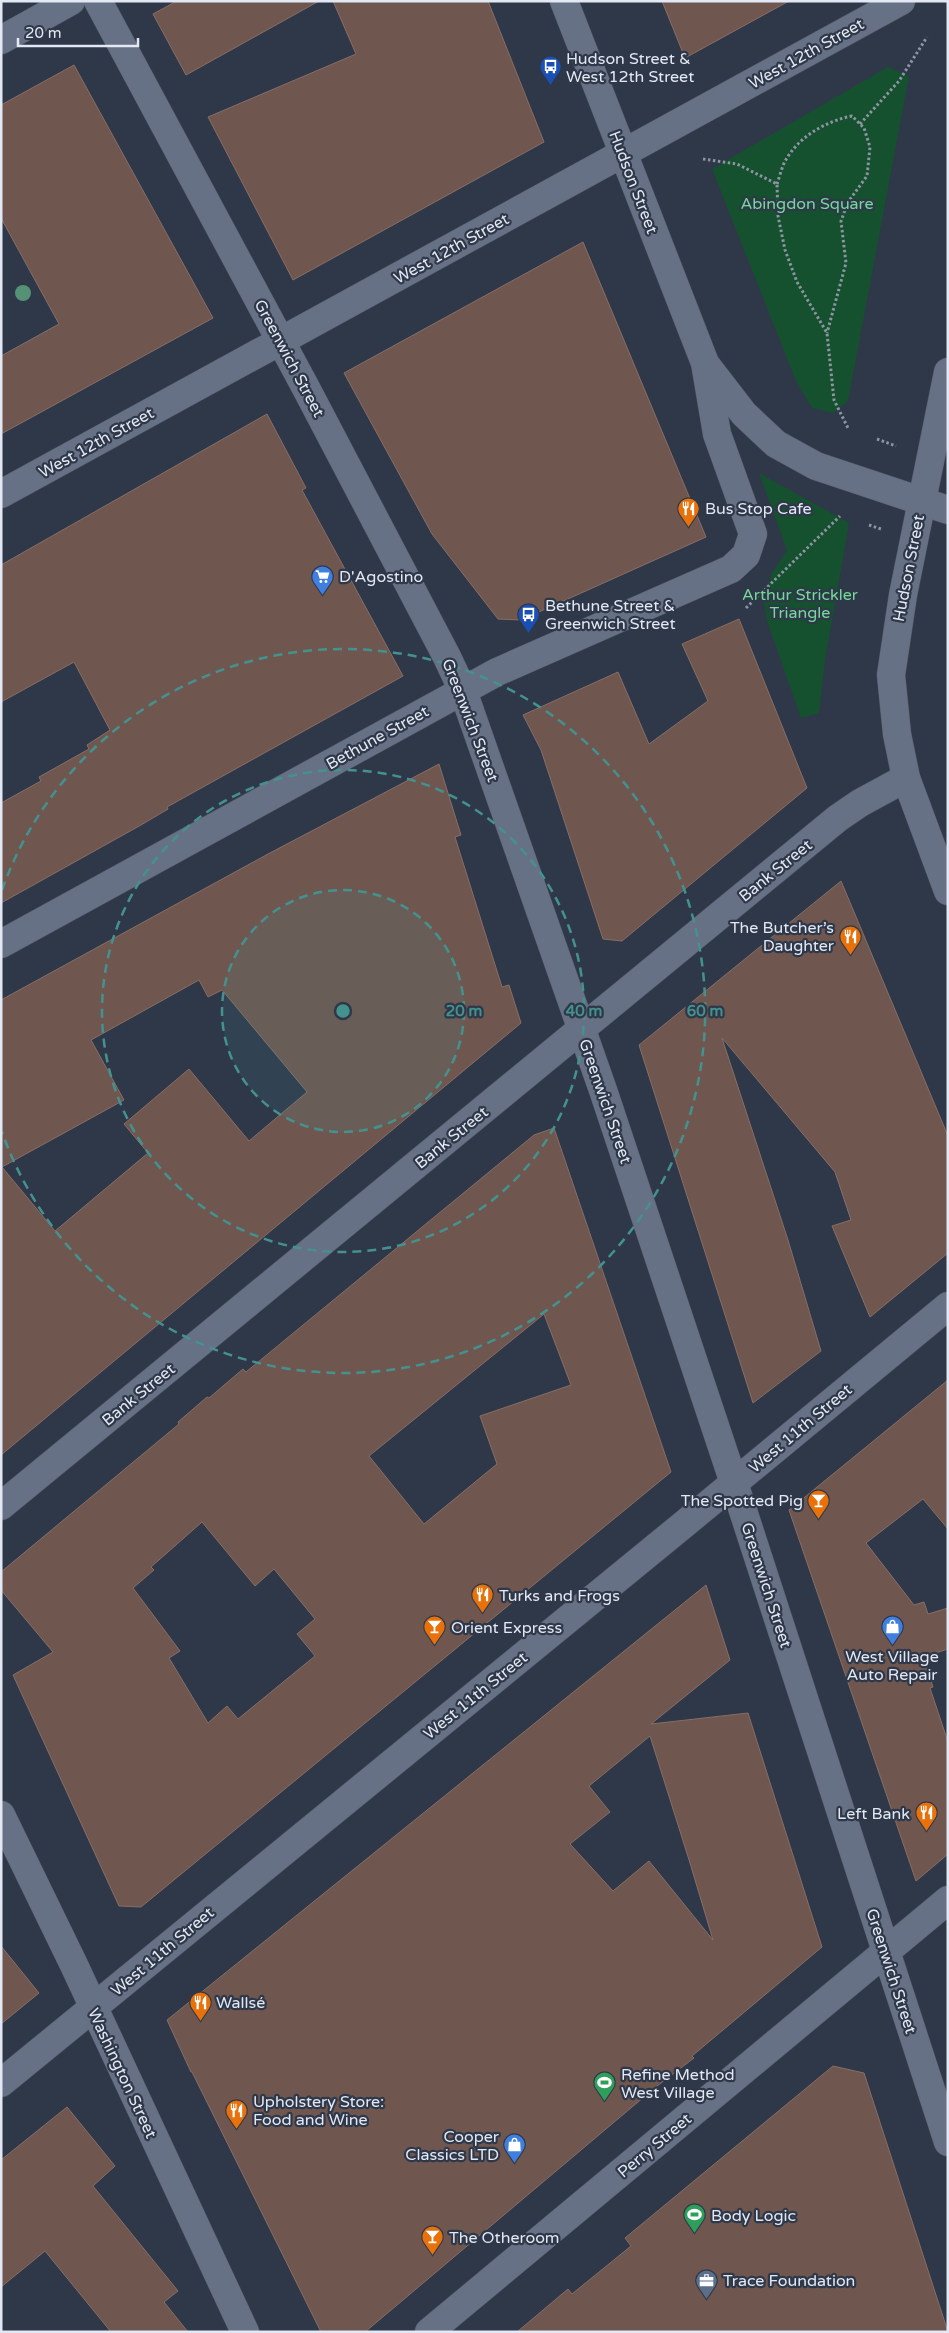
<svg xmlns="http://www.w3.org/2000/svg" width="949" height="2333" font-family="'Varela Round',sans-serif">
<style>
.green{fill:#15512f}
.building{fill:#6f574f;stroke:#876e66;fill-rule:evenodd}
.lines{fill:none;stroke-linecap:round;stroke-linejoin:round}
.street-casing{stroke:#4c5362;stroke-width:29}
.secondary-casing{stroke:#4c5362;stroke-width:29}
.path{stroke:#8d94a2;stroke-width:3;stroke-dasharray:2.5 2.5;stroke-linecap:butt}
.street{stroke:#677185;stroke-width:28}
.secondary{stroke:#677185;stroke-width:28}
.tree{fill:#559175}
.ring{fill:none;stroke:#449290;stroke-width:2.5;stroke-dasharray:9 6}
.labels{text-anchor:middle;stroke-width:4.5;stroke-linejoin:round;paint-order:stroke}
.street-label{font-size:16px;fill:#e2e8f4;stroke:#2f3849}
.poi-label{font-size:16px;fill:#e2e8f4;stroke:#2f3849;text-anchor:start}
.park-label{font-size:16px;fill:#74da99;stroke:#2f3849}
.centre{fill:#449290;stroke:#2f3849;stroke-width:2.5}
.ring-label{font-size:15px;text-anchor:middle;font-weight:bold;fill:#449290;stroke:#2f3849;stroke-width:4.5;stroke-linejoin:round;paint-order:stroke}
</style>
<rect width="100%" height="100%" fill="#2f3849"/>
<!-- green -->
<path class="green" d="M 888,67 L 909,76 L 848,401 L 833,413 L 812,408 L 796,381 L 712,169 Z
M 759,473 L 849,523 L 825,660 L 819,713 L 801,718 L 767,621 L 764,602 L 772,573 L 787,550 Z"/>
<!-- building -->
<path class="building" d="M 177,1 L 319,1 L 186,75 L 153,14 Z
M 333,1 L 488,1 L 544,142 L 293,280 L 208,117 L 356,54 Z
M 662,1 L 789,1 L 685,58 Z
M 74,65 L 213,318 L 1,434 L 1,356 L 59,324 L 1,218 L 1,105 Z
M 583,242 L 706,537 L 521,620 L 498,619 L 432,534 L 344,373 Z
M 267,414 L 306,488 L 302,490 L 403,676 L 167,807 L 168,809 L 141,825 L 1,903 L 1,803 L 41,781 L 39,777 L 89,749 L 87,745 L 110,730 L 74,662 L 1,702 L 1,565 Z
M 739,619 L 807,788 L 622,941 L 603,939 L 541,750 L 523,715 L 618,672 L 649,744 L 708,701 L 682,644 Z
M 439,764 L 461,835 L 455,837 L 502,987 L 509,985 L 521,1023 L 1,1455 L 1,1000 L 268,854 ZM 199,980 L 208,997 L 222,990 L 307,1092 L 249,1141 L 189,1069 L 124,1124 L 148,1153 L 55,1231 L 2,1167 L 124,1100 L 91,1040 Z
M 841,881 L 948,1136 L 948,1253 L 870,1317 L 832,1226 L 851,1220 L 835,1172 L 722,1038 L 788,1240 L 821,1351 L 753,1403 L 639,1045 Z
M 554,1128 L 671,1472 L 141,1907 L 119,1906 L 13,1675 L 53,1652 L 1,1590 L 1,1572 L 179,1424 L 178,1422 L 207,1397 L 209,1398 L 243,1369 L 246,1372 L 534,1135 ZM 544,1314 L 571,1385 L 480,1416 L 497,1464 L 424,1524 L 369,1456 ZM 202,1522 L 255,1586 L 274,1569 L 315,1619 L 297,1634 L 315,1656 L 238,1719 L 227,1706 L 208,1723 L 169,1658 L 180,1651 L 133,1588 L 154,1570 L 151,1567 Z
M 948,1380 L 948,1529 L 923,1499 L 866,1543 L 914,1605 L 924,1602 L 928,1614 L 948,1608 L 948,1649 L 923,1657 L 933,1687 L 930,1688 L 948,1742 L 948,1854 L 916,1881 L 789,1510 Z
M 706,1585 L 730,1660 L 651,1724 L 748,1713 L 822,1947 L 692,2056 L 694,2058 L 657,2086 L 365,2332 L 321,2332 L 192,2072 L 191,2072 L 167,2020 ZM 650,1736 L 690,1863 L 713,1940 L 649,1861 L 613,1891 L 570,1844 L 610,1812 L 589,1786 Z
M 1,1946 L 39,1993 L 1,2024 Z
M 833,2066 L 864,2073 L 948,2332 L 517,2332 L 568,2289 L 572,2294 L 631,2246 L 625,2238 Z
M 67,2107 L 115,2166 L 93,2186 L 178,2291 L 164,2302 L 188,2332 L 111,2332 L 45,2251 L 1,2287 L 1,2160 Z"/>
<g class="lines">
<defs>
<path id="street" d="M 98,1 L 307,390 L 447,657 L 463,691 L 604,1093 L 734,1483 L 948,2142
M 1,40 L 71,1
M 707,366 L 744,414 L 776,444 L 816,466 L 948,510
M 1,494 L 901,1
M 1,944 L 497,672 L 731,569 L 746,555 L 753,534 L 717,434 L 705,363 L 564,1
M 1,1506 L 838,818 L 860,803 L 906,778
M 1,1815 L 74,1965 L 245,2332
M 1,2083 L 683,1525 L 948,1306
M 429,2332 L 948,1900"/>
<path id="secondary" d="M 948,372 L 903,595 L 891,675 L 897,734 L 906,778 L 948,891"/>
</defs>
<!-- street casing -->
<use href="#street" class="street-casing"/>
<!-- secondary casing -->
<use href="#secondary" class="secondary-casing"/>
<!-- path -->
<path class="path" d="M 860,124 L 899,81 L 927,37
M 703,159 L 737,164 L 777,184 L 778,216 L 785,250 L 797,282 L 827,333 L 834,400 L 848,428
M 777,184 C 780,176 782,165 787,158 C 801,135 827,121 852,116 L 864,128 L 870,147 L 867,176 L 848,202 L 841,221 L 846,263 L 827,333
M 877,439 L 896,446
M 869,525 L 881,529
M 746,608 L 840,516"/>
<!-- street -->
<use href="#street" class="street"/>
<!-- secondary -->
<use href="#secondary" class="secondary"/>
</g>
<!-- trees -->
<circle class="tree" cx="23" cy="293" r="8"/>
<!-- distance rings -->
<circle cx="343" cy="1011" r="121" fill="#449290" fill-opacity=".12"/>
<g class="ring">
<circle cx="343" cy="1011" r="121"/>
<circle cx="343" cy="1011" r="241"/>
<path d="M2 890A362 362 0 1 1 2 1132"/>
</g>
<!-- icons -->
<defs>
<symbol id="bus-pin" viewBox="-11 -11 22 30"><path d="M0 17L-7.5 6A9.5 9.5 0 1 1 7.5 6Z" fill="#1a4fb4" stroke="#2f3849"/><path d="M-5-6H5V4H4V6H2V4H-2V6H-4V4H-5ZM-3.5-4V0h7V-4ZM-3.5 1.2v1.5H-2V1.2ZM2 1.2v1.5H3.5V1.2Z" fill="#fff"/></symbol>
<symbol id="restaurant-pin" viewBox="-11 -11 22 30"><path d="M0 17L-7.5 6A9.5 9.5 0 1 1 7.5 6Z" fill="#e8710a" stroke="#2f3849"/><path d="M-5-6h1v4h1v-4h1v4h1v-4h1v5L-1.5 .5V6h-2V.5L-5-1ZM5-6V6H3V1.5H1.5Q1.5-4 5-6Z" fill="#fff"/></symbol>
<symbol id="supermarket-pin" viewBox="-11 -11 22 30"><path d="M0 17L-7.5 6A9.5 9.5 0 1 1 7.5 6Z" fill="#3f7fe0" stroke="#2f3849"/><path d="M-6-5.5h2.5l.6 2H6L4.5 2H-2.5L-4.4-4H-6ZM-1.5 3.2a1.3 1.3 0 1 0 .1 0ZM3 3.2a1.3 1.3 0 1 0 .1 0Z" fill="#fff"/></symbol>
<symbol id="bar-pin" viewBox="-11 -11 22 30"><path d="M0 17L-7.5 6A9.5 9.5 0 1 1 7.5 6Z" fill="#e8710a" stroke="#2f3849"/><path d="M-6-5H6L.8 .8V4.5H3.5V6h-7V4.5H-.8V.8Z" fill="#fff"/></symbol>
<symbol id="shop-pin" viewBox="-11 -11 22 30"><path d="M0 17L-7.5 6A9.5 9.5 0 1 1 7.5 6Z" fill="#3f7fe0" stroke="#2f3849"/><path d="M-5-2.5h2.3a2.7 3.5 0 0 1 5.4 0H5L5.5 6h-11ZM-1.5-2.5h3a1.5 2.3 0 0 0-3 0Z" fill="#fff"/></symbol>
<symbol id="stadium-pin" viewBox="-11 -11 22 30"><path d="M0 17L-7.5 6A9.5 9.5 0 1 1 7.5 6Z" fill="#2e9e5b" stroke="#2f3849"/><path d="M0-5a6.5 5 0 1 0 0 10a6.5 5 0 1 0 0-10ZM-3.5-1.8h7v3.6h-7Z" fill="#fff"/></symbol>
<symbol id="office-pin" viewBox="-11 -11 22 30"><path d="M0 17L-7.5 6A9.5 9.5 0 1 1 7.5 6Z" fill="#5c6f8a" stroke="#2f3849"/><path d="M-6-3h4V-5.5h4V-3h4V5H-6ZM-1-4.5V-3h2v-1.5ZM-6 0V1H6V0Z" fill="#fff"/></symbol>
</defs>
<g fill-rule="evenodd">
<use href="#bus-pin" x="538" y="54" width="25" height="34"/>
<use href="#restaurant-pin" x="676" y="496" width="25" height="34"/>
<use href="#supermarket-pin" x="310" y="564" width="25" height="34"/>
<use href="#bus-pin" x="516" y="602" width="25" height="34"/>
<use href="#restaurant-pin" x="838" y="924" width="25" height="34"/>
<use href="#bar-pin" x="806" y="1488" width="25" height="34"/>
<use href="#restaurant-pin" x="470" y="1582" width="25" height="34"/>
<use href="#bar-pin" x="422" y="1614" width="25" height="34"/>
<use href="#shop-pin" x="880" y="1614" width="25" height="34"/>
<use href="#restaurant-pin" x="914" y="1800" width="25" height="34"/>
<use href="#restaurant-pin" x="188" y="1990" width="25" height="34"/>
<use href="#stadium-pin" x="592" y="2070" width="25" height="34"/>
<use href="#restaurant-pin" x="224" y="2098" width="25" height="34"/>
<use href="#shop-pin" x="502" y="2132" width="25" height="34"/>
<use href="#stadium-pin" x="682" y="2202" width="25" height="34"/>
<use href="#bar-pin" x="420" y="2224" width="25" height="34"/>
<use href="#office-pin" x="694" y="2268" width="25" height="34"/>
</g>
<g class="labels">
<!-- street labels -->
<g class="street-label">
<text transform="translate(806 53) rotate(-29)" y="6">West 12th Street</text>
<text transform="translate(634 182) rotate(69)" y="6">Hudson Street</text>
<text transform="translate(451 248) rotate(-29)" y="6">West 12th Street</text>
<text transform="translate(290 358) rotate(62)" y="6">Greenwich Street</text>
<text transform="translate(96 442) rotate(-29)" y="6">West 12th Street</text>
<text transform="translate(908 568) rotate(-79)" y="6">Hudson Street</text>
<text transform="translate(471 720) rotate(69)" y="6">Greenwich Street</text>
<text transform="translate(377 737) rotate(-29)" y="6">Bethune Street</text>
<text transform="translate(775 870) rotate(-39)" y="6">Bank Street</text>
<text transform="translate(606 1101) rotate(71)" y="6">Greenwich Street</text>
<text transform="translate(451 1137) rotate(-39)" y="6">Bank Street</text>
<text transform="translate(138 1394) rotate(-39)" y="6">Bank Street</text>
<text transform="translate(800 1428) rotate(-40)" y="6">West 11th Street</text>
<text transform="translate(767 1585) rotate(72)" y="6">Greenwich Street</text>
<text transform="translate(475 1695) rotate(-39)" y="6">West 11th Street</text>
<text transform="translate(162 1951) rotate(-40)" y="6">West 11th Street</text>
<text transform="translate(892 1971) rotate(72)" y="6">Greenwich Street</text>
<text transform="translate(123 2073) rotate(65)" y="6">Washington Street</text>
<text transform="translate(654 2145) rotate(-40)" y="6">Perry Street</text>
</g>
<!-- poi labels -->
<g class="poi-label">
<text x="566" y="64">Hudson Street &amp;<tspan x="566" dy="18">West 12th Street</tspan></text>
<text x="705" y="514">Bus Stop Cafe</text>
<text x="339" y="582">D'Agostino</text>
<text x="545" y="611">Bethune Street &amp;<tspan x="545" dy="18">Greenwich Street</tspan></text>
<text x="834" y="933" text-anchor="end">The Butcher’s<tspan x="834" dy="18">Daughter</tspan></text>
<text x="803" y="1506" text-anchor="end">The Spotted Pig</text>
<text x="499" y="1601">Turks and Frogs</text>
<text x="451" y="1633">Orient Express</text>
<text x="892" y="1662" text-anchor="middle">West Village<tspan x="892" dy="18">Auto Repair</tspan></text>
<text x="910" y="1819" text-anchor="end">Left Bank</text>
<text x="216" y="2008">Wallsé</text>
<text x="621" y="2080">Refine Method<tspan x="621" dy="18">West Village</tspan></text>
<text x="253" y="2107">Upholstery Store:<tspan x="253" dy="18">Food and Wine</tspan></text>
<text x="499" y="2142" text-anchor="end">Cooper<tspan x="499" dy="18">Classics LTD</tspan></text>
<text x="711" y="2221">Body Logic</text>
<text x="449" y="2243">The Otheroom</text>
<text x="723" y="2286">Trace Foundation</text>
</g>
<!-- park labels -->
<g class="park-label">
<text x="807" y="209">Abingdon Square</text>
<text x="800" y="600">Arthur Strickler<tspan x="800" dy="18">Triangle</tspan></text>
</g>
</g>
<circle cx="343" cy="1011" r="8" class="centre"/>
<g class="ring-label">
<text x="464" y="1016">20 m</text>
<text x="584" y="1016">40 m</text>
<text x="705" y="1016">60 m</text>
</g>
<!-- border -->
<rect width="949" height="2333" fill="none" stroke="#e2e8f4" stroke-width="5"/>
<!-- scale -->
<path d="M18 38v8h120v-8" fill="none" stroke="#e2e8f4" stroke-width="2.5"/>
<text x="25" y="38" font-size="15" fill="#e2e8f4" stroke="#2f3849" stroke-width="4" paint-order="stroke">20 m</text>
</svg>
